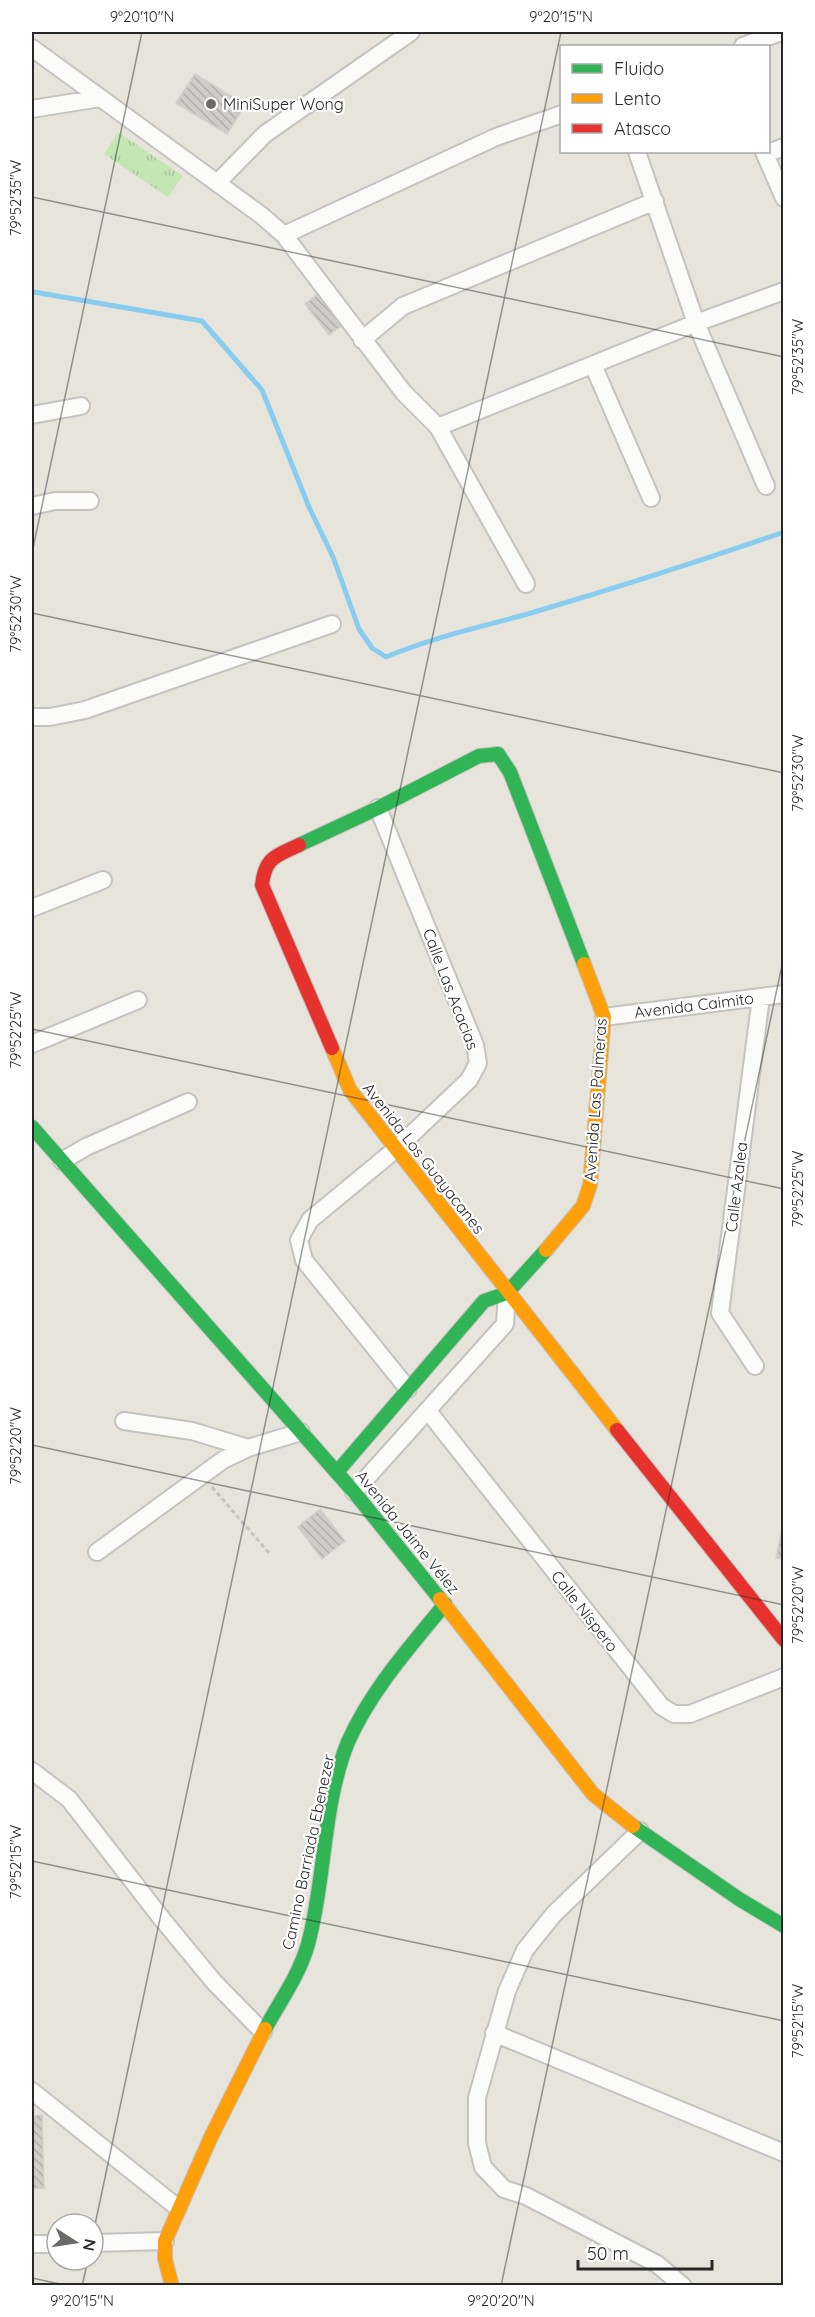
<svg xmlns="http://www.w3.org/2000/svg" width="815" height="2317" font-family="Quicksand,sans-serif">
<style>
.grass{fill:url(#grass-tufts)}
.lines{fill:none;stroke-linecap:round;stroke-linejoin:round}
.stream{stroke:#88cdf0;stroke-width:5}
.building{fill:url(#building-back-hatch);stroke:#d2cfc8;stroke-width:1.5}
.street-casing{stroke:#c4c3c2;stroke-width:20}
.fast-casing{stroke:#c4c3c2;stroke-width:16}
.slow-casing{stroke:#c4c3c2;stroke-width:16}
.jam-casing{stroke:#c4c3c2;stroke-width:16}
.path{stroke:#c5c4c3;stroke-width:3;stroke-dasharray:4.5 3;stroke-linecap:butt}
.street{stroke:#fbfbfa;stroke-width:16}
.fast{stroke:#30b455;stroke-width:14}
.slow{stroke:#ff9f0a;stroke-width:14}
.jam{stroke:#e5322d;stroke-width:14}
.ticks{fill:none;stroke:#282828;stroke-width:1.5;stroke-opacity:0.45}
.poi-dot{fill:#6b6a67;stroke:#fff;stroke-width:2}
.labels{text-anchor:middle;stroke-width:4.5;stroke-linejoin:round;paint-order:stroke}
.poi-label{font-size:16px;fill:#282828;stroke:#fff;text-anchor:start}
.street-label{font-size:16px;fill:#282828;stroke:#fff}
.neatline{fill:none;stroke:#282828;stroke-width:2}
.ticks-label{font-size:15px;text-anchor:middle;fill:#282828}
</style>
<defs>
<pattern id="grass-tufts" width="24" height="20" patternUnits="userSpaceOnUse" patternTransform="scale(1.5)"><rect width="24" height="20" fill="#c3e6b2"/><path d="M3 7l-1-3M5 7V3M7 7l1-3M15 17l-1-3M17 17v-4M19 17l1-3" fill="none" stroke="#a8c599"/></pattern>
<pattern id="building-back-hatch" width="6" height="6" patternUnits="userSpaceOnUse" patternTransform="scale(1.5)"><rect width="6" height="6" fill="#d0cdc8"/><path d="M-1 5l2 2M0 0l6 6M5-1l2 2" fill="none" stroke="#b3b0ac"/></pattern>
</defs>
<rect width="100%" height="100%" fill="#e7e4dc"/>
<!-- grass -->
<path class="grass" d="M 118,132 L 183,176 L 168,197 L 104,154 Z"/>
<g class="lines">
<!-- stream -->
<path class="stream" d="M 32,294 L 34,292 L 202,321 L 262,390 L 309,507 L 333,557 L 359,629 L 372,648 L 386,657 C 433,637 482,627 531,613 C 616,588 700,561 784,532"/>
</g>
<!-- building -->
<path class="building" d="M 195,74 L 245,105 L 227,134 L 176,103 Z
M 322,291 L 346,322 L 329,335 L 305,304 Z
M 320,1509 L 345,1541 L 322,1559 L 298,1527 Z
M 784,1521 L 784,1559 L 776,1558 Z
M 42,2115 L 44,2188 L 32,2189 L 32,2116 Z"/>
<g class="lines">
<defs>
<path id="street" d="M 743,46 L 781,32
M 32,48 L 261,215 L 284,235 L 404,393 L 438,427 L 526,584
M 32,109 L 100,98
M 637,152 L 696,323 L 766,486
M 764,152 L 784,198
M 765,154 L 784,147
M 217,183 L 265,134 L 411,32
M 284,235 L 496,137 L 562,114
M 362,340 L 403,306 L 655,201
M 593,365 L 651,498
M 32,415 L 81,406
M 438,427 L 696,323 L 784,291
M 32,506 L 55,501 L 90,501
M 32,717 L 50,717 L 85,710 L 332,624
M 378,808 L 475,1045 L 478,1063 L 469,1080 L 396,1149 L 310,1220 L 299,1240 L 304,1260 L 408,1389
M 32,908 L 103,880
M 604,1017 L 784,994
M 32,1044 L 138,1000
M 62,1161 L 86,1147 L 188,1102
M 755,1366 L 720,1313 L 761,997
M 428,1411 L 661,1706 L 674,1714 L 690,1714 L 784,1677
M 124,1421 L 192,1431 L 248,1448
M 354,1492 L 505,1324 L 507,1293
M 97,1552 L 223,1460 L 248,1448 L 301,1432
M 32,1771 L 69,1799 L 162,1919 L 214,1982 L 263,2032
M 640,1831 L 554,1914 L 525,1950 L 507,1991 L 477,2098 L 477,2143 L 483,2167 L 504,2189 L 526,2196 L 657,2264 L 683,2286
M 494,2033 L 784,2153
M 32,2091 L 178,2208
M 93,2243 L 165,2241
M 32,2244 L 57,2244"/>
<path id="fast" d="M 299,845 L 378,808 L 479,756 L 498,754 L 510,772 L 584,964
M 32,1127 L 354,1492 L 440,1599
M 337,1472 L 484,1301 L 507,1293 L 546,1250
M 633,1826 L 739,1899 L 784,1926
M 265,2029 C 280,2001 299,1976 308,1944 C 326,1878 322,1806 348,1742 C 371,1690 410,1647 445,1604"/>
<path id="slow" d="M 332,1048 L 350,1090 L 617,1430
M 546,1250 L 583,1206 L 590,1185 L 604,1017 L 584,964
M 440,1599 L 593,1794 L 633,1826
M 172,2286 L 165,2259 L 165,2241 L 211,2137 L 265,2029"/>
<path id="jam" d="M 299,845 C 276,856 265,857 262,885 L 332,1048
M 617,1430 L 784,1640"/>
</defs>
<!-- street casing -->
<use href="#street" class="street-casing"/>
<!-- fast casing -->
<use href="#fast" class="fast-casing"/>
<!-- slow casing -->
<use href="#slow" class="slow-casing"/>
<!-- jam casing -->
<use href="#jam" class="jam-casing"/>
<!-- path -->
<path class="path" d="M 212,1487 L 270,1554"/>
<!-- street -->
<use href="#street" class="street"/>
<!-- fast -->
<use href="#fast" class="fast"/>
<!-- slow -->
<use href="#slow" class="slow"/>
<!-- jam -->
<use href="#jam" class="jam"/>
</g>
<!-- ticks -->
<path class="ticks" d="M 32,197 L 784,357M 32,553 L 142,32M 32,613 L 784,773M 32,1029 L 784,1189M 32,1445 L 784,1605M 32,1861 L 784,2021M 93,2234 L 561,32M 32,2278 L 69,2286M 82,2286 L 88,2260M 501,2286 L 784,956"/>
<!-- markers -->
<circle class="poi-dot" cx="211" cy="104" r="6"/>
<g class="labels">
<!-- poi labels -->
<g class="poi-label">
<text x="223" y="110">MiniSuper Wong</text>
</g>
<!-- street labels -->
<g class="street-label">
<text transform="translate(451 989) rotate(69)" y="6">Calle Las Acacias</text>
<text transform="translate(694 1005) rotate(-7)" y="6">Avenida Caimito</text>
<text transform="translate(595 1100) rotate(-86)" y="6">Avenida Las Palmeras</text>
<text transform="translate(424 1158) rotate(52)" y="6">Avenida Los Guayacanes</text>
<text transform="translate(736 1187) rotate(-83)" y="6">Calle Azalea</text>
<text transform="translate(408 1532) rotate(51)" y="6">Avenida Jaime Vélez</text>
<text transform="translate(585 1611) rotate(52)" y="6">Calle Níspero</text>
<text transform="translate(308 1852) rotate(-78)" y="6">Camino Barriada Ebenezer</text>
</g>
</g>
<!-- border -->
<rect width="815" height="2317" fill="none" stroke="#ffffff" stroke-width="66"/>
<!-- legend -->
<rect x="560" y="45" width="210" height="108" fill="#ffffff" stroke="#a9a9a9" stroke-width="1.5"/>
<rect x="572" y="64" width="30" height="9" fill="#30b455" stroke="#a9a9a9" stroke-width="1.5"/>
<text x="614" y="75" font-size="18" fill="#282828">Fluido</text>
<rect x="572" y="94" width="30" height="9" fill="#ff9f0a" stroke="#a9a9a9" stroke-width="1.5"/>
<text x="614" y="105" font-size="18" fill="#282828">Lento</text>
<rect x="572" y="124" width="30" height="9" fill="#e5322d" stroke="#a9a9a9" stroke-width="1.5"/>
<text x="614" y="135" font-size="18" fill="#282828">Atasco</text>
<!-- north arrow -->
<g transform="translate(75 2242) rotate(102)"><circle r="28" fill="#ffffff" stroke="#a9a9a9" stroke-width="1.5"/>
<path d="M0-4.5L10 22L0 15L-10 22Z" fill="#6b6a67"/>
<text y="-9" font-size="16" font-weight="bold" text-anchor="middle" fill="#282828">N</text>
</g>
<!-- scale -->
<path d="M578 2260v9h134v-9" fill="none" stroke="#282828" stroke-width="3"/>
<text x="587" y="2260" font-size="18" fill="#282828" stroke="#ffffff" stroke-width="4.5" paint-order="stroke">50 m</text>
<rect x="33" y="33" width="749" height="2251" class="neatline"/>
<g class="ticks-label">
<text x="142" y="22">9°20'10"N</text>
<text x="561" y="22">9°20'15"N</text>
<text transform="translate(16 198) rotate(-90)" y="5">79°52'35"W</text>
<text transform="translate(798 357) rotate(-90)" y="5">79°52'35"W</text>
<text transform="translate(16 614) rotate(-90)" y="5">79°52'30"W</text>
<text transform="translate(798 773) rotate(-90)" y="5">79°52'30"W</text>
<text transform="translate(16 1030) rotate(-90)" y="5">79°52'25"W</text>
<text transform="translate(798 1189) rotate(-90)" y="5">79°52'25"W</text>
<text transform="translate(16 1446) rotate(-90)" y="5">79°52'20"W</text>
<text transform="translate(798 1605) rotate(-90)" y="5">79°52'20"W</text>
<text transform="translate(16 1862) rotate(-90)" y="5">79°52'15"W</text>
<text transform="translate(798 2021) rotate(-90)" y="5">79°52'15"W</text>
<text x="82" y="2306">9°20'15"N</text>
<text x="501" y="2306">9°20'20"N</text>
</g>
</svg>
